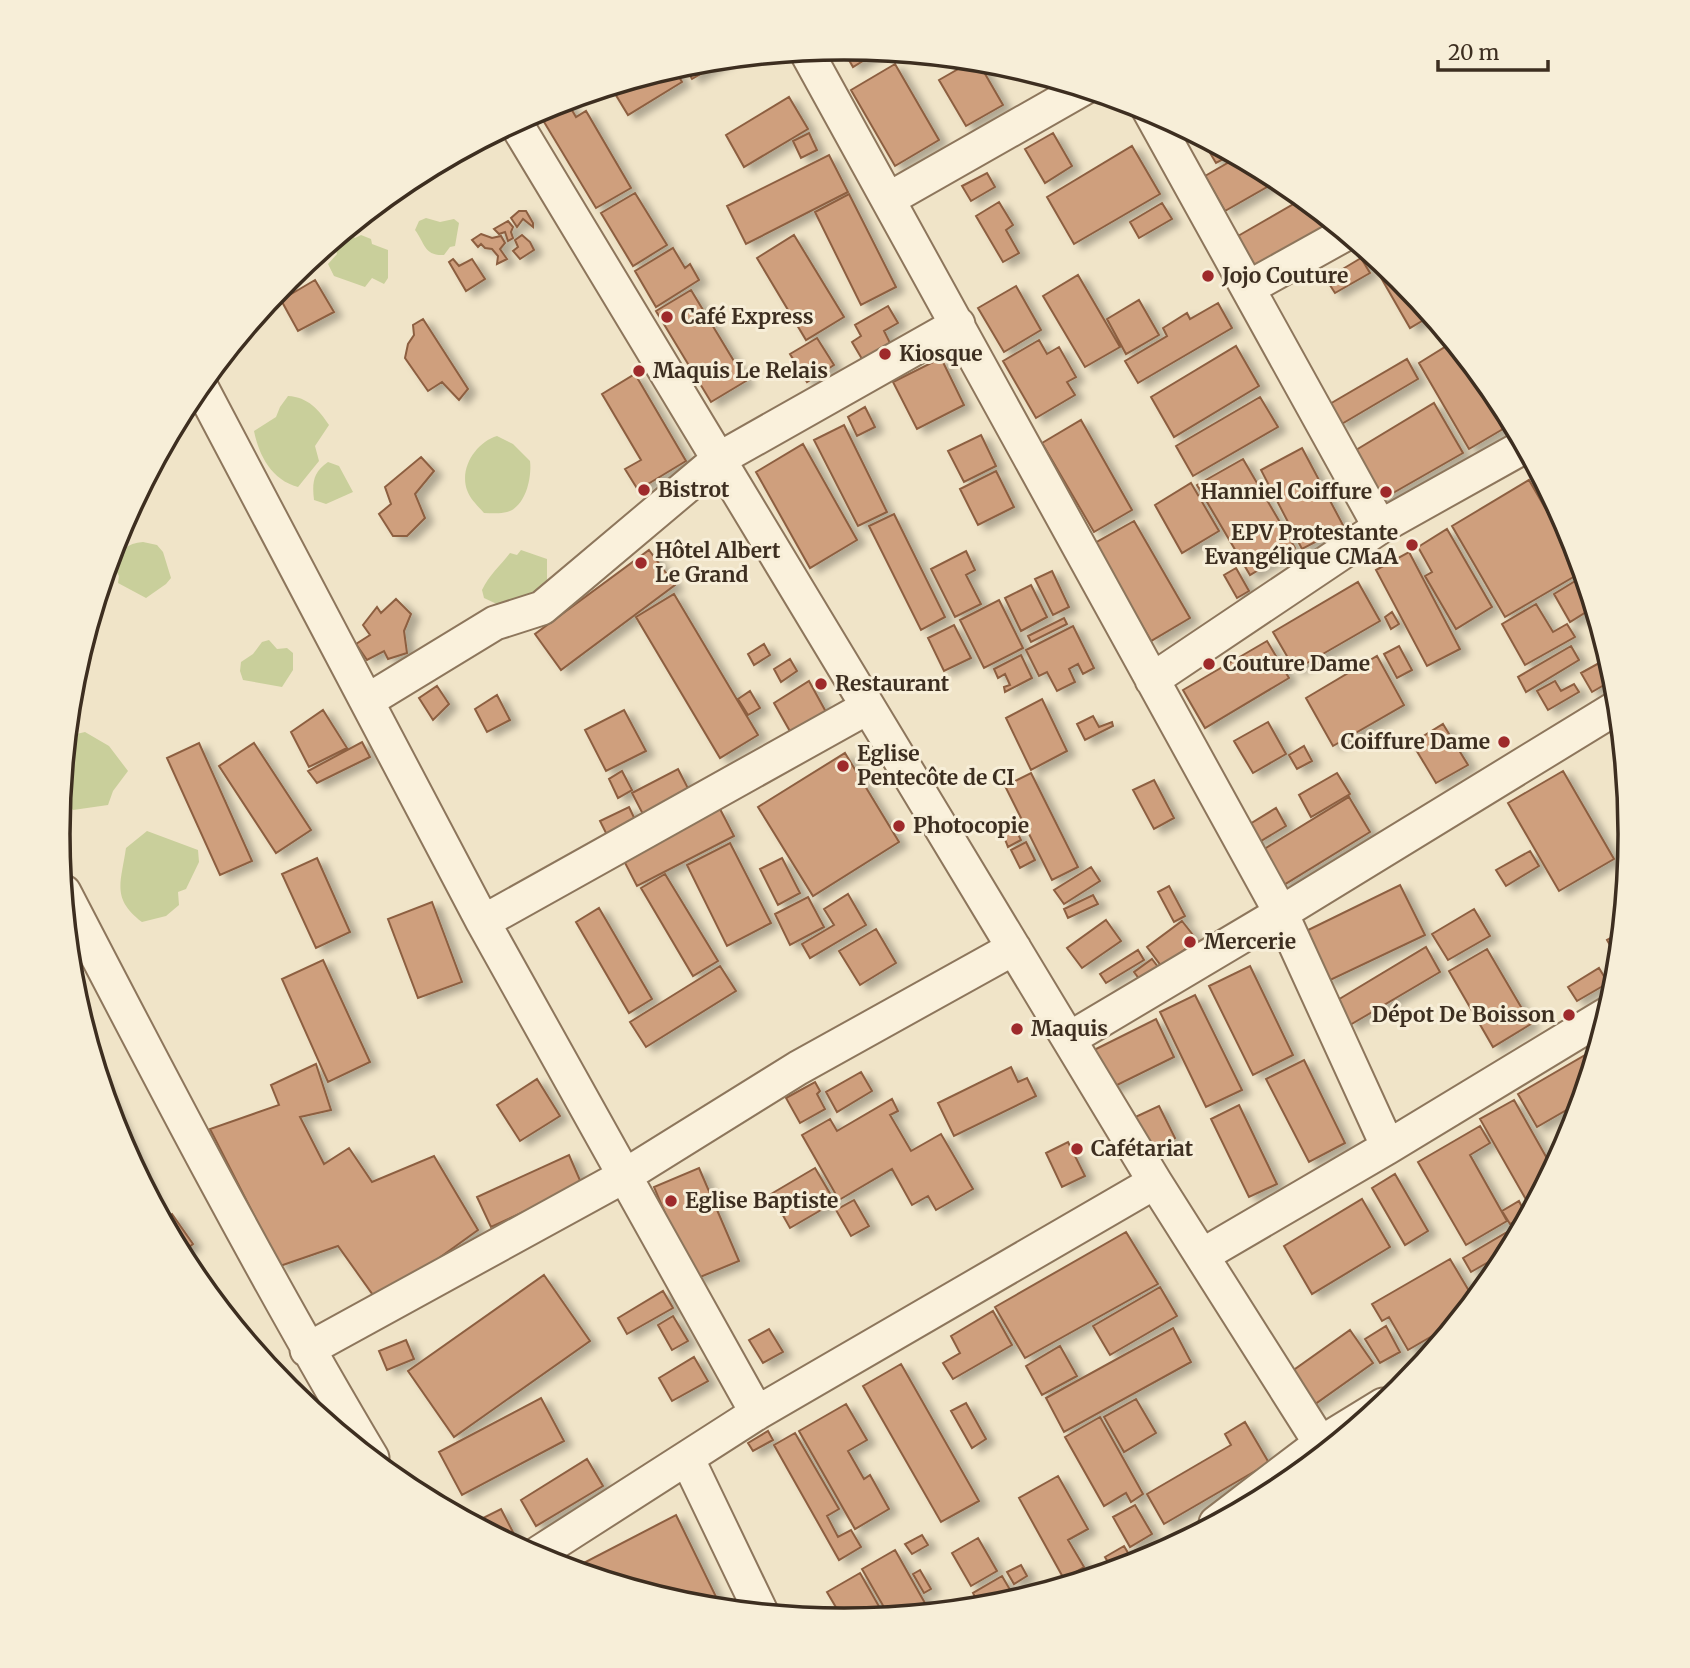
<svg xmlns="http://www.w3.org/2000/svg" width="1690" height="1668" font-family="Merriweather,serif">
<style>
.green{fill:#c9cf9b}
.building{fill:#cf9f7d;stroke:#8d5f41;stroke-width:2;filter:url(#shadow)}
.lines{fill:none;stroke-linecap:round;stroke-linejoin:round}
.minor-casing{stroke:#8d765c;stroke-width:37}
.minor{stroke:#faf1dc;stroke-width:33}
.poi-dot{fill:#9e2a2b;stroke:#f7eed8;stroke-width:2.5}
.labels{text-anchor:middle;stroke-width:6;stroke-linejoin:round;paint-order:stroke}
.poi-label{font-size:21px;font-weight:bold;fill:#3d2e20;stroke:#f7eed8;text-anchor:start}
.rim{fill:none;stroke:#3d2e20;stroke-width:3.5}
</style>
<defs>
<filter id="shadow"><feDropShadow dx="8" dy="4.5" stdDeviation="3.5" flood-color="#0004"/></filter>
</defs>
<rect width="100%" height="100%" fill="#f0e4c8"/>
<!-- green -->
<path class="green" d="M 426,218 L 440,222 L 454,219 L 459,223 L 455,246 L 450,247 L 444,255 C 424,256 425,243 415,230 L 419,221 Z
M 346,231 L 355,238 L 361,235 L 371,239 L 372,244 L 388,250 L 388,278 L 384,284 L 372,278 L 365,287 L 334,276 L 328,264 L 337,254 L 333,242 Z
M 288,396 C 308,397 319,410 329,425 L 315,446 L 319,461 L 298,487 C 272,480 259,456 254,431 L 276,417 L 280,407 Z
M 497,436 L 513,444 L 530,461 C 532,477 526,507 507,512 C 500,514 491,513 484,513 C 478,506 470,499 467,490 C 459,467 477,442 497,436 Z
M 328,462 L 339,466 L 353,492 L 326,504 L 314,500 C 312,483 313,472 328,462 Z
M 143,542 L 157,545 L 163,552 L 171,578 L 166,584 L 146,598 L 118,583 L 119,576 L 113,565 C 120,551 127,543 143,542 Z
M 521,550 L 547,559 L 547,591 L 501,606 L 484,598 L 482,590 C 489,575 500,566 510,553 L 517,555 Z
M 269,640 L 277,649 L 287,648 L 293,653 L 293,670 L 282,687 L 243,680 L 240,671 L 241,662 L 253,654 L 262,642 Z
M 85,732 L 109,746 L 128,771 L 113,791 L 108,805 L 73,810 L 62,797 L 68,736 Z
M 147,831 L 198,850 L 199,862 L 186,889 L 178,892 L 179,905 L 166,916 L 142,922 C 111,898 121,883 126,848 Z"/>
<!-- building -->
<path class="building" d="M 842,48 L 845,47 L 879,51 L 853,67 Z
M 727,59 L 692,79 L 684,65 L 692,62 Z
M 974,60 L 977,60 L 1003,105 L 966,126 L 939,80 Z
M 895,64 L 939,140 L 895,166 L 851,90 Z
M 674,68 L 682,82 L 628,115 L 611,87 Z
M 789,97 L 808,129 L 744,167 L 726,135 Z
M 566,100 L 576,117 L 586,111 L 631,188 L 596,208 L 538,112 Z
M 809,133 L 817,150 L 801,158 L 793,141 Z
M 1053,133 L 1072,166 L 1045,183 L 1025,149 Z
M 1200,136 L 1233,154 L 1216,163 Z
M 1132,146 L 1160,194 L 1074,244 L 1047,197 Z
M 829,155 L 848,192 L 746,244 L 727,206 Z
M 1238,157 L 1281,179 L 1225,211 L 1205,176 Z
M 987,173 L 995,187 L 971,201 L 962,186 Z
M 635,193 L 667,245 L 633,266 L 601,213 Z
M 849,194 L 896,287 L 861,305 L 815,212 Z
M 1304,198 L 1333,221 L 1255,266 L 1238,236 Z
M 999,202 L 1013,225 L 1006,230 L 1019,253 L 1003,262 L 976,216 Z
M 1162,203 L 1172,219 L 1139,238 L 1130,222 Z
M 519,211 L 526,211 L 533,223 L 533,227 L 523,219 L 517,227 L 511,218 Z
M 508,221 L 513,227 L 511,232 L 513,238 L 508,241 L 505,232 L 499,234 L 494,229 Z
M 481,234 L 492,238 L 501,236 L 505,243 L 500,249 L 507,259 L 497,264 L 498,256 L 492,249 L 485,248 L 481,244 L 478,247 L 472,240 Z
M 522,235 L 530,242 L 534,250 L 520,259 L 513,251 L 518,247 L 515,240 Z
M 794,235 L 844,317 L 806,340 L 757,258 Z
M 673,248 L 685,268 L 690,264 L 699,280 L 656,307 L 635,271 Z
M 1366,249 L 1402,278 L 1432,315 L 1410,328 L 1365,250 Z
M 1361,258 L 1370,273 L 1335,293 L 1326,279 Z
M 453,259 L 459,266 L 472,259 L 485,279 L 466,291 L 449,262 Z
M 1078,275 L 1120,347 L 1085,367 L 1043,296 Z
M 315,280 L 334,312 L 298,331 L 281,300 Z
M 1016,286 L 1041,330 L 1004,352 L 978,308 Z
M 691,290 L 746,381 L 711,402 L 656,311 Z
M 1139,300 L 1159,335 L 1126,354 L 1107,319 Z
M 1218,303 L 1232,328 L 1138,383 L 1125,361 L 1167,336 L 1163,328 L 1187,313 L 1190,319 Z
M 888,306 L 898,323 L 884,331 L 890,343 L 862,359 L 852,342 L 861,336 L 855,325 Z
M 423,319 L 468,389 L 459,400 L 442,382 L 428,391 L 405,358 L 408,344 L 414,335 L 413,325 Z
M 817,338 L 834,365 L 807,382 L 790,354 Z
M 1039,340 L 1047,354 L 1059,347 L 1076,377 L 1067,382 L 1075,395 L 1036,418 L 1003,361 Z
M 1453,342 L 1503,429 L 1469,449 L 1419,363 Z
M 1236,346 L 1259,386 L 1174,437 L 1151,397 Z
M 941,358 L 964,405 L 917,429 L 893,382 Z
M 1407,359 L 1418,379 L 1340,425 L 1328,405 Z
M 635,374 L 686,461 L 638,490 L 625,469 L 641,460 L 602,394 Z
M 1260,397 L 1278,427 L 1193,476 L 1176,446 Z
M 1434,403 L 1463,453 L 1379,501 L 1351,453 Z
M 865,407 L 875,427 L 857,436 L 848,417 Z
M 1081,420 L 1132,510 L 1094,532 L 1042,443 Z
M 844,425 L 887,512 L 858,526 L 814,440 Z
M 981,435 L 996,466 L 964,482 L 948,451 Z
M 803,444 L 857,540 L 810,568 L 756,472 Z
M 1302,448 L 1344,527 L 1302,549 L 1261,470 Z
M 421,457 L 434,471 L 415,494 L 425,518 L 407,536 L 393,536 L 379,514 L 391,504 L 385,487 Z
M 1243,459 L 1295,548 L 1250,575 L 1197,485 Z
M 996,471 L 1014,507 L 978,525 L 960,489 Z
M 1529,480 L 1582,572 L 1505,617 L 1452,526 Z
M 1191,483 L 1219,531 L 1182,553 L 1155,505 Z
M 894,514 L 945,617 L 921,630 L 869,526 Z
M 1134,521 L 1190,618 L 1151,641 L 1095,543 Z
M 1447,529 L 1492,607 L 1456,629 L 1425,576 L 1432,572 L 1418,547 Z
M 649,550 L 675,585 L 561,670 L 535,634 Z
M 966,551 L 975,570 L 966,575 L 981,604 L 955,617 L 931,569 Z
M 1409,552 L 1460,649 L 1427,666 L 1376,570 Z
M 1236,568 L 1249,591 L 1237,598 L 1224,575 Z
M 1052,571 L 1069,607 L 1053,615 L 1035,579 Z
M 1585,575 L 1594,607 L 1570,622 L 1554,594 Z
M 1358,582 L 1380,621 L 1295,670 L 1273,632 Z
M 1031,585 L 1047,617 L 1021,631 L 1005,598 Z
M 674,594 L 758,735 L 720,758 L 636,617 Z
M 396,599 L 411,614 L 404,631 L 407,653 L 388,659 L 384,651 L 367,660 L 356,644 L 370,635 L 363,625 L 377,607 L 381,613 Z
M 999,600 L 1023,648 L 984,668 L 960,620 Z
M 1536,604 L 1553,632 L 1567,624 L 1575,637 L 1525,665 L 1502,624 Z
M 1392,612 L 1399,624 L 1391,629 L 1385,617 Z
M 1064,618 L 1067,624 L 1031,642 L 1028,636 Z
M 954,625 L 971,658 L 944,671 L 928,638 Z
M 1073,626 L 1094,668 L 1083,674 L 1078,664 L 1069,669 L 1075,682 L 1057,691 L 1047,672 L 1039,676 L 1026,650 Z
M 1267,641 L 1289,678 L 1205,728 L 1183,690 Z
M 764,644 L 770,655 L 754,665 L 748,654 Z
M 1399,646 L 1412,670 L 1397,678 L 1384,654 Z
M 1571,646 L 1579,660 L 1526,692 L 1518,677 Z
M 1021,655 L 1032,678 L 1005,692 L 1004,687 L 1010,685 L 1005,674 L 998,678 L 994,669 Z
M 1377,656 L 1404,705 L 1333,746 L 1306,698 Z
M 1610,657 L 1616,678 L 1592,692 L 1581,673 Z
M 790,659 L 797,671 L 781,682 L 774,669 Z
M 809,681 L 826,712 L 791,733 L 774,703 Z
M 1555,681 L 1561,691 L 1574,684 L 1579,692 L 1548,710 L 1537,691 Z
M 437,686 L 449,704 L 433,720 L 419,698 Z
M 750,691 L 760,708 L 748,715 L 738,699 Z
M 497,695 L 510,720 L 487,732 L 475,709 Z
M 1042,699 L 1067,751 L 1031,770 L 1006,718 Z
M 323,710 L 347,748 L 309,767 L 291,732 Z
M 624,710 L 646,751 L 606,771 L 585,730 Z
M 1093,716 L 1099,727 L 1112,722 L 1113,726 L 1085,740 L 1077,724 Z
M 1268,722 L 1286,754 L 1253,773 L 1234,741 Z
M 1443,724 L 1468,765 L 1436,783 L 1412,743 Z
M 362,742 L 370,757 L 317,783 L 308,771 Z
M 199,743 L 252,861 L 220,875 L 167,758 Z
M 254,743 L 311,830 L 276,853 L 219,766 Z
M 1304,746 L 1312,761 L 1297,769 L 1289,755 Z
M 845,753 L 899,842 L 813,896 L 758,807 Z
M 678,769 L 693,798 L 647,822 L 632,793 Z
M 622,771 L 632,790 L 618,798 L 609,779 Z
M 1563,771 L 1614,859 L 1559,891 L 1508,803 Z
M 1031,773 L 1078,867 L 1052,880 L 1005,786 Z
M 1337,773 L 1350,794 L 1311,817 L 1299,795 Z
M 1154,780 L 1174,818 L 1154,829 L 1133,790 Z
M 1349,797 L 1370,832 L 1282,886 L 1261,851 Z
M 629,807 L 639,828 L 611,843 L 600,821 Z
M 1276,808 L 1286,826 L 1256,844 L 1245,827 Z
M 720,809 L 734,836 L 637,886 L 623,859 Z
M 1015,828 L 1021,840 L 1008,847 L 1003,834 Z
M 1026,842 L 1035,860 L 1020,868 L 1011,850 Z
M 730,843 L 771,923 L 727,946 L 687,865 Z
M 1530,851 L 1539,866 L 1506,886 L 1496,870 Z
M 317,858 L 350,932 L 316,948 L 282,874 Z
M 782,858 L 800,893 L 778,905 L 760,869 Z
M 1091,867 L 1100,881 L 1064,904 L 1054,890 Z
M 665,874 L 718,961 L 693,976 L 641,888 Z
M 1400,885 L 1425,935 L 1326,982 L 1302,933 Z
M 1169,886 L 1185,916 L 1174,922 L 1158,892 Z
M 848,894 L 866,925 L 810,958 L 802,944 L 834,925 L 824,909 Z
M 1093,895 L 1098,904 L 1068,918 L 1064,909 Z
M 808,897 L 824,927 L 790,945 L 775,914 Z
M 432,902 L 462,982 L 418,998 L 388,919 Z
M 599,908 L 652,999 L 629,1013 L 576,922 Z
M 1474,909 L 1490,936 L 1448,960 L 1432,934 Z
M 1106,920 L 1121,941 L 1082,968 L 1067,948 Z
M 1182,921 L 1197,940 L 1162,967 L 1147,947 Z
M 876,929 L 896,963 L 860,985 L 839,951 Z
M 1622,932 L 1619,961 L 1607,940 Z
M 1426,947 L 1440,972 L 1350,1025 L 1336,1001 Z
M 1487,949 L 1531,1024 L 1493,1047 L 1449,971 Z
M 1138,950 L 1144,960 L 1106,983 L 1100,974 Z
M 1152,959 L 1158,967 L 1140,980 L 1134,972 Z
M 323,960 L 370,1062 L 328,1082 L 282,979 Z
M 720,966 L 736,991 L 646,1047 L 630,1022 Z
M 1250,966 L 1293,1055 L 1253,1075 L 1209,986 Z
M 1599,968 L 1608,983 L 1577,1001 L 1568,987 Z
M 1195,995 L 1242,1090 L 1206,1107 L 1160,1012 Z
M 1156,1019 L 1174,1057 L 1109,1089 L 1090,1052 Z
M 1599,1047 L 1582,1101 L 1537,1127 L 1518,1094 Z
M 1304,1060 L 1345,1143 L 1309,1162 L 1266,1079 Z
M 316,1064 L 331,1110 L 300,1117 L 324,1164 L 349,1148 L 372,1182 L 434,1156 L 478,1230 L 378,1302 L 338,1246 L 280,1266 L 210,1129 L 279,1105 L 271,1085 Z
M 1011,1067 L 1018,1082 L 1027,1078 L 1036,1096 L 954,1136 L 938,1103 Z
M 861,1072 L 872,1091 L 837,1112 L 826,1092 Z
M 99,1073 L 157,1205 L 156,1206 L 118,1135 Z
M 537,1079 L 560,1116 L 520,1141 L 497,1105 Z
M 815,1082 L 820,1091 L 817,1094 L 825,1109 L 800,1123 L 786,1098 Z
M 892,1099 L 898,1111 L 890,1115 L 911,1151 L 941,1134 L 973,1189 L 936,1210 L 928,1196 L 912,1205 L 892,1169 L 839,1200 L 802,1135 L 830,1119 L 837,1131 Z
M 1514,1100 L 1553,1169 L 1532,1210 L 1480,1119 Z
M 1239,1105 L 1277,1184 L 1249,1197 L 1211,1119 Z
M 1159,1106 L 1175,1138 L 1147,1152 L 1131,1119 Z
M 1480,1126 L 1490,1143 L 1470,1155 L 1507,1221 L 1466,1245 L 1418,1162 Z
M 1068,1142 L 1085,1176 L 1062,1187 L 1046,1153 Z
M 569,1155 L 582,1185 L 491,1227 L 477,1197 Z
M 699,1168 L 739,1261 L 693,1280 L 654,1187 Z
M 815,1168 L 835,1202 L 790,1228 L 771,1194 Z
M 1395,1174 L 1428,1231 L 1405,1245 L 1372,1188 Z
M 1362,1199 L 1390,1247 L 1312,1294 L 1284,1246 Z
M 854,1200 L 869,1226 L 851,1236 L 836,1210 Z
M 1519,1201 L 1526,1215 L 1510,1224 L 1502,1211 Z
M 172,1214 L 193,1244 L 181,1253 L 163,1220 Z
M 1509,1231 L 1515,1242 L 1511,1249 L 1471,1272 L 1463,1258 Z
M 1126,1232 L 1158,1284 L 1025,1358 L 995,1307 Z
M 1450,1259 L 1475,1301 L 1458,1321 L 1408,1350 L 1389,1317 L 1382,1321 L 1372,1304 Z
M 544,1275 L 590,1341 L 454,1437 L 408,1371 Z
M 1160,1287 L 1177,1316 L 1110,1355 L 1093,1326 Z
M 663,1291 L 673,1308 L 627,1334 L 618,1318 Z
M 993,1311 L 1012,1345 L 953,1379 L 943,1363 L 960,1353 L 951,1336 Z
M 673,1316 L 688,1341 L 672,1350 L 658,1325 Z
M 1386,1326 L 1400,1352 L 1380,1363 L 1365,1339 Z
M 1173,1328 L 1191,1362 L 1064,1432 L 1046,1398 Z
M 769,1329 L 783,1352 L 763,1363 L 749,1340 Z
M 1350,1330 L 1373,1363 L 1311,1407 L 1288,1374 Z
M 406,1340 L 414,1359 L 387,1370 L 379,1351 Z
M 1060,1346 L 1077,1376 L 1042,1395 L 1026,1366 Z
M 694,1357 L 708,1381 L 672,1401 L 659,1378 Z
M 901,1364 L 979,1501 L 941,1522 L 863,1386 Z
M 541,1398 L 564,1441 L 462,1495 L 439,1452 Z
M 1136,1399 L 1156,1433 L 1124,1452 L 1104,1417 Z
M 966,1403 L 986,1439 L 972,1448 L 951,1411 Z
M 846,1404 L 867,1440 L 848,1451 L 864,1479 L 870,1475 L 889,1509 L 855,1529 L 799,1431 Z
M 1100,1417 L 1143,1494 L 1131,1502 L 1126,1493 L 1104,1506 L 1065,1437 Z
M 1245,1422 L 1269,1463 L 1164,1524 L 1147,1494 L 1231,1445 L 1225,1434 Z
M 768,1431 L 773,1440 L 753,1451 L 748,1443 Z
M 795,1433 L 839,1509 L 827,1516 L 838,1537 L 851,1530 L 861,1547 L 839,1560 L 774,1445 Z
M 587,1459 L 603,1486 L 536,1526 L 521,1500 Z
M 1058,1476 L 1088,1529 L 1068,1540 L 1084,1567 L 1064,1579 L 1019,1498 Z
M 1135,1505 L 1152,1534 L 1130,1547 L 1113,1517 Z
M 501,1509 L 514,1534 L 503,1539 L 473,1523 Z
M 676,1515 L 722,1609 L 691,1606 L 572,1569 Z
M 922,1535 L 928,1545 L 912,1554 L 905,1544 Z
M 978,1538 L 997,1571 L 971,1586 L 952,1553 Z
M 1124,1546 L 1131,1558 L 1112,1569 L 1105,1557 Z
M 895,1550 L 930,1612 L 889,1616 L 862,1569 Z
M 1021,1565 L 1027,1576 L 1014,1584 L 1007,1572 Z
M 920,1570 L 931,1589 L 924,1593 L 913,1574 Z
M 860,1573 L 885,1617 L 844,1621 L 827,1592 Z
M 1002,1576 L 1016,1600 L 998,1606 L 980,1607 L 973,1593 Z"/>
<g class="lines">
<defs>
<path id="minor" d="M 806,51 L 1281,913 L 1388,1147
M 1148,108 L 1380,527
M 515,122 L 1155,1182 L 1326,1452
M 889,199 L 1084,88
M 1248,288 L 1347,233
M 200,385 L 483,922 L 757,1413
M 1152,680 L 1380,527 L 1525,446
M 367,701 L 495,623 L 542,608 L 719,459 L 958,324
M 64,892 C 163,1083 262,1273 372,1458
M 483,922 L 868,707
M 1069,1039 L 1281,913 L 1619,706
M 1203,1255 L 1388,1147 L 1609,1013
M 307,1350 L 626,1175 L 798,1068 L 1014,948
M 687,1458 L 761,1612
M 1216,1523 L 1321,1443 L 1383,1405
M 534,1556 L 757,1413 L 1155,1182"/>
</defs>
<!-- minor casing -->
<use href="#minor" class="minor-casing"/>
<!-- minor -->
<use href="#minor" class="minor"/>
</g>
<!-- markers -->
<g class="poi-dot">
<circle cx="1208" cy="276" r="7"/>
<circle cx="667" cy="317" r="7"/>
<circle cx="885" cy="354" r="7"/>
<circle cx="639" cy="371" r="7"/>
<circle cx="644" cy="490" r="7"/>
<circle cx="1386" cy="492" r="7"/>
<circle cx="1412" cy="545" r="7"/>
<circle cx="641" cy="563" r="7"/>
<circle cx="1209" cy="664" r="7"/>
<circle cx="821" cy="684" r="7"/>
<circle cx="1504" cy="742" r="7"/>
<circle cx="843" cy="766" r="7"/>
<circle cx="899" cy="826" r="7"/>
<circle cx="1190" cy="942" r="7"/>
<circle cx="1569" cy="1015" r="7"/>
<circle cx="1017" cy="1029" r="7"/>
<circle cx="1077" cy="1149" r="7"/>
<circle cx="671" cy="1201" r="7"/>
</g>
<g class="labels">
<!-- poi labels -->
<g class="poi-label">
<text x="1222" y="283">Jojo Couture</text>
<text x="681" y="324">Café Express</text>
<text x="899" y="361">Kiosque</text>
<text x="653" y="378">Maquis Le Relais</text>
<text x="658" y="497">Bistrot</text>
<text x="1372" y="499" text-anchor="end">Hanniel Coiffure</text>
<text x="1398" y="540" text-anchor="end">EPV Protestante<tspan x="1398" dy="24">Evangélique CMaA</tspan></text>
<text x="655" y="558">Hôtel Albert<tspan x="655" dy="24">Le Grand</tspan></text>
<text x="1223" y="671">Couture Dame</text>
<text x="835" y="691">Restaurant</text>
<text x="1490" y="749" text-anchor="end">Coiffure Dame</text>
<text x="857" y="761">Eglise<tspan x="857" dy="24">Pentecôte de CI</tspan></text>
<text x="913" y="833">Photocopie</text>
<text x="1204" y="949">Mercerie</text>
<text x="1555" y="1022" text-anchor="end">Dépot De Boisson</text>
<text x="1031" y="1036">Maquis</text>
<text x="1091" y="1156">Cafétariat</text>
<text x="685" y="1208">Eglise Baptiste</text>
</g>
</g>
<!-- crop -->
<path d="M0 0H1690V1668H0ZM70 834a774 774 0 1 1 1548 0a774 774 0 1 1-1548 0Z" fill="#f7eed8" fill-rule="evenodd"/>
<path class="rim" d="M70 834a774 774 0 1 1 1548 0a774 774 0 1 1-1548 0Z"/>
<!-- scale -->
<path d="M1438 60v10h110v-10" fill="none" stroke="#3d2e20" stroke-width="3.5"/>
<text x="1448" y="60" font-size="21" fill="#3d2e20" stroke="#f7eed8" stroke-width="5" paint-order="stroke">20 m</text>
</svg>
